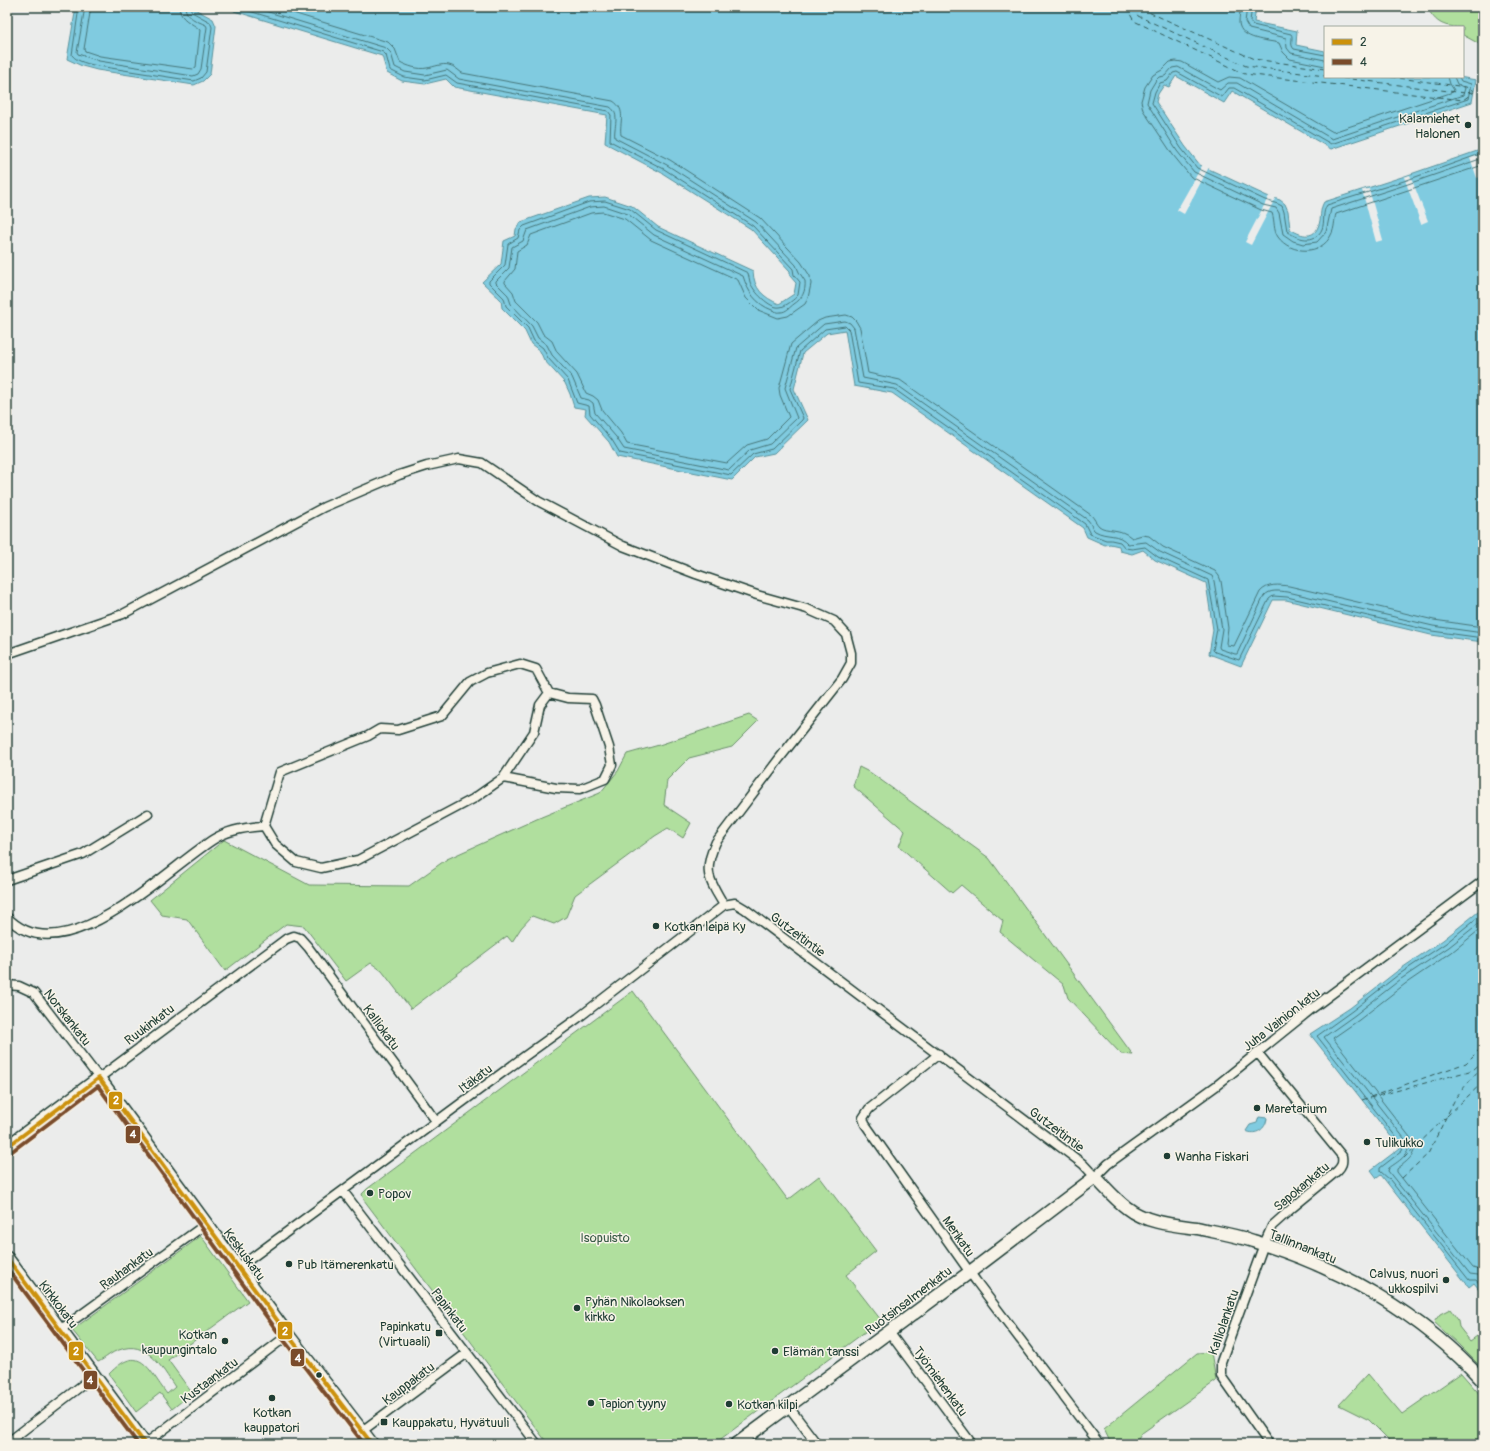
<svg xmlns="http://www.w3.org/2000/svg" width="1490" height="1451" font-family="Pangolin,sans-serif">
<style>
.green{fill:#b0df9e;stroke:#688e69}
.water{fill:#80cbe0;stroke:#59929b}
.pier{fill:#ebeceb}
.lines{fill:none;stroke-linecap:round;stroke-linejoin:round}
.shore{stroke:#467679;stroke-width:1}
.ferry{stroke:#325956;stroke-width:1;stroke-dasharray:5 4;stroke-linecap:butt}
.street-casing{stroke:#1f3d34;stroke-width:11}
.secondary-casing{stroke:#1f3d34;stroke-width:15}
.street{stroke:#f7f3e8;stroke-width:8}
.secondary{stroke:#f7f3e8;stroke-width:12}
.bus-1-casing{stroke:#f7f3e8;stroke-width:7}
.bus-2-casing{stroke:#f7f3e8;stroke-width:7}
.bus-1{stroke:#cc910a;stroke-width:4}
.bus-2{stroke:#7a4b2a;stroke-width:4}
.poi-dot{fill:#1f3d34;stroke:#f7f3e8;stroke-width:1.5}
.labels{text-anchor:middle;stroke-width:3;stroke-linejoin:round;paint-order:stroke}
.poi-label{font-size:13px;fill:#1f3d34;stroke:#f7f3e8;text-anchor:start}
.street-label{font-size:13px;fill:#1f3d34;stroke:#f7f3e8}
.park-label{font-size:13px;fill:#3c5d49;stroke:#f7f3e8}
.line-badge{stroke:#f7f3e8;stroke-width:1.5}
.badge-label{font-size:11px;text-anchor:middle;font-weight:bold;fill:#fff}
</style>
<rect width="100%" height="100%" fill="#ebeceb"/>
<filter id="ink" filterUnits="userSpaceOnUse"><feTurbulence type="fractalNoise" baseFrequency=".025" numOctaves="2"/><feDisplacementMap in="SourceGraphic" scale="8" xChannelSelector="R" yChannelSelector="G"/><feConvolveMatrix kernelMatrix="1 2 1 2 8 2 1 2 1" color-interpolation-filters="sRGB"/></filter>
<g filter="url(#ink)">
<!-- green -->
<path class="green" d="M 1427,7 L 1483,7 L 1483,46 L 1463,35 L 1463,27 C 1444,27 1436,24 1427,7 Z
M 749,715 L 758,721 L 732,747 L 689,758 L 667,780 L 664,805 L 691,823 L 683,838 L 668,828 L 655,836 L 575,895 L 566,917 L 554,924 L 532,916 L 521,928 L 512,942 L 507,936 L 411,1009 L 382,971 L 371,963 L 346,981 L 304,926 L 286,924 L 225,971 L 187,919 L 162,915 L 150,900 L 224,840 L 309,885 L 409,886 L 447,859 L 539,818 L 600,793 L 618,771 L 627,754 L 659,745 Z
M 859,767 L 871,773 L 989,858 L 1133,1055 L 1121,1054 L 1068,998 L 1064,985 L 1000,932 L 1003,921 L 961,885 L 952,893 L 899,846 L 905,831 L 853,786 Z
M 633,991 L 788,1200 L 819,1176 L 876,1251 L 846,1275 L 881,1320 L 714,1444 L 548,1444 L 364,1200 L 362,1194 L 367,1189 Z
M 201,1236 L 248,1301 L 168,1360 L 192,1393 L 172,1409 L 160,1393 L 136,1412 L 109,1374 C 140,1342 148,1369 167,1394 L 175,1387 C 162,1368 147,1339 119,1350 C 111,1352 105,1359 98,1362 L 72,1330 Z
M 1450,1309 L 1458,1320 L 1459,1327 L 1470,1341 L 1477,1336 L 1483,1343 L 1483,1369 L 1460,1346 L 1434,1322 L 1440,1314 Z
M 1211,1352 L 1216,1381 L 1142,1433 L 1135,1444 L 1111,1444 L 1104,1429 L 1197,1353 Z
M 1461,1373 L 1483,1398 L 1483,1444 L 1393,1444 L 1369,1420 L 1339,1405 L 1368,1374 L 1402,1414 Z"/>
<!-- water -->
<path class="water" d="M 76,7 L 191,7 L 213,19 L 216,26 L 210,74 L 203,81 L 194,85 L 97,70 L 82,66 L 67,59 Z
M 231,7 L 1256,7 L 1254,22 L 1297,31 L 1296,45 L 1325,51 L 1325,77 L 1459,77 L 1476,80 L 1472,102 L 1331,149 L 1232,91 L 1224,103 L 1176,76 L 1169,87 L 1164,85 L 1158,94 L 1156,102 L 1185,146 L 1200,165 L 1267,196 L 1280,200 L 1285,204 L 1288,211 L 1290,229 C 1299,235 1313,240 1318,227 C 1322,219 1319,210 1324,202 L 1405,176 L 1483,149 L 1483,642 L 1431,635 L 1286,600 L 1273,600 L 1241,666 L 1209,654 L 1213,630 L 1206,583 L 1155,560 L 1143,550 L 1132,554 L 1120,551 L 1119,546 L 1110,544 L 1105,545 L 1087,537 L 1083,528 L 892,393 L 854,386 L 845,330 L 827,333 L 803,353 L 794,389 L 808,420 L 774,453 L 755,457 L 732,480 L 617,457 L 609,442 L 585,415 L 586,409 L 574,407 L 570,394 L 565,383 L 544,360 L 540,351 L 531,344 L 525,331 L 502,308 L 501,300 L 482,282 L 501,264 L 504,241 L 515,236 L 516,229 L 521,222 L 589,198 L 605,197 L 632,206 L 658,227 L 753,271 C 754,289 763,297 779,304 L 794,294 L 796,283 L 790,276 L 790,271 L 751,229 L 662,173 L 605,143 L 607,115 L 454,87 L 446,79 L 425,84 L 402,81 L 387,73 L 382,56 L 234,11 Z
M 1483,908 L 1483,1294 L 1474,1283 L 1469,1287 L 1381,1175 L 1377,1178 L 1371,1170 L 1400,1148 L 1310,1034 L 1350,1008 L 1396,972 L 1443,940 Z
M 1259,1117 L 1267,1118 C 1266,1129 1256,1136 1246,1131 L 1250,1125 L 1257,1123 Z"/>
<!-- pier -->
<path class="pier" d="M 1483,154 L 1483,176 L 1477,178 L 1470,158 Z
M 1203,164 L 1209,167 L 1184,214 L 1177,210 Z
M 1410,175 L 1428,221 L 1421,224 L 1404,177 Z
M 1369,189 L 1383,240 L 1376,242 L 1362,190 Z
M 1269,196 L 1276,197 L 1251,245 L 1245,242 Z"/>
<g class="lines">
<!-- shore -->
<path class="shore" d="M 79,7 L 72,55 C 77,62 89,64 98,66 L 194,81 L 201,78 L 206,72 L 212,27 L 210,22 L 192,12 L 190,7
M 85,7 L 77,52 L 78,54 L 99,61 L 193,76 L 198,74 L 201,69 L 207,27 L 206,25 C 197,21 186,18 185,7
M 91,7 L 84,49 L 85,51 L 100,56 L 193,69 L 196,67 L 200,30 C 192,22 180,21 179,7
M 236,7 L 383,52 L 386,55 L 390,70 L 404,77 L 425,80 L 446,75 L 457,83 L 608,111 L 611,115 L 610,141 L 664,169 L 753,226 L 793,269 L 794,275 L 800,282 L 798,295 C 795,299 785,307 780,307 C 770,309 753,291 750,282 C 749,279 749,276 748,273 L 656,230 L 630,209 L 605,201 L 589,202 L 524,226 L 520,230 L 518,238 L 508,244 L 505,265 L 489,281 L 489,283 L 504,298 L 506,306 L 528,328 L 534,341 L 543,348 L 548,358 L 568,380 L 577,403 L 589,406 L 590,414 L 612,440 L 620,453 L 731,475 L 753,454 L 772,449 L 802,420 L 803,418 L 790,389 L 800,351 L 825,329 L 845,326 L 849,330 L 858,383 L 894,389 L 1085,524 L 1090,534 L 1106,540 L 1111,540 L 1120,542 L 1125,548 L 1132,549 L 1145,547 L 1158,557 L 1208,580 L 1217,629 L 1213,650 L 1215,652 L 1239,660 L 1269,599 L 1273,596 L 1287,597 L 1432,631 L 1483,638
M 252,7 L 386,48 L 391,53 L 395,67 L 405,72 L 425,75 L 447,70 L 459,79 L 610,107 C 621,114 613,128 615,138 L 667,165 L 756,222 L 796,265 L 799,272 L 805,281 C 806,291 802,299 794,304 C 790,307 786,312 781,312 C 778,313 775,311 772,310 C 756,304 748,292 743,276 L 654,235 L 628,214 L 604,206 L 590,207 L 527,230 L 523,241 L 512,247 L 509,268 L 496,281 L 496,283 L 508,295 L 511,304 L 532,326 L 538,338 L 547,345 L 552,355 L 572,377 L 581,398 L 589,400 L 593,403 L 595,413 L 616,437 L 624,449 L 729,470 L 750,450 L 770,444 L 797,418 L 785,388 L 796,348 L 824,324 L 845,321 L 850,323 L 854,328 L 863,378 L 897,385 L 1088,520 C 1091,523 1092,529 1095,531 C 1107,538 1118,532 1128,544 L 1146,542 L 1160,552 L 1212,576 L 1214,581 L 1222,629 L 1219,647 L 1220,649 L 1235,654 L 1237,654 L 1264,596 C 1270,589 1279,591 1288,592 L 1433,626 L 1483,633
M 273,7 L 388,42 L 395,49 L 400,62 C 407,66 419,70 427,68 C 434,67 442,63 449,65 C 454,66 458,70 462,73 L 613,101 C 627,110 619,122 621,135 L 670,160 L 760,218 L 801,262 L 810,276 L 811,284 L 808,298 L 805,304 L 788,316 L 778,318 L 758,310 L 746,298 L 738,280 L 651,240 L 625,219 L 603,212 L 591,213 L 531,235 L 527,245 L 517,251 L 515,269 L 505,281 L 505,283 L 513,292 L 516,301 L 537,322 L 543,334 L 552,341 L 557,352 L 577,374 L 586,393 L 593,396 L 598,400 L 602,410 L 621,433 L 627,444 L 727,463 L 747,445 L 767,439 L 789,417 L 780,395 L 779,388 L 791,344 L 818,321 L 825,318 L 846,315 L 852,317 L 856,321 L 860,328 L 868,373 L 900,380 L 1091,515 C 1094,518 1096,523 1099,526 C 1106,532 1120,527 1132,538 L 1142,535 L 1149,536 L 1163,547 L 1215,571 L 1219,576 L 1221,581 L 1228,628 L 1226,643 L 1227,645 L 1234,646 L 1260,592 C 1268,583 1279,585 1289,586 L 1434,620 L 1483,627
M 1241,7 C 1240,12 1239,18 1239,23 C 1241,40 1267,40 1279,43 L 1283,52 L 1290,59 L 1325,66
M 1247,7 L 1245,22 L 1249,29 L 1286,38 L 1287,48 L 1291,53 L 1325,60
M 1252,7 L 1250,21 L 1253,25 L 1291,34 C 1294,38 1289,44 1294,49 L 1325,55
M 1448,77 L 1450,84 L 1454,90 L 1453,92 L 1333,132 L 1240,78 L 1229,77 L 1218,82 L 1182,62 L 1176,61 L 1170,62 L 1162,70 L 1153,75 L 1145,87 L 1141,101 L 1143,110 L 1173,155 L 1191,177 L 1261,210 L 1272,213 C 1275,221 1273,230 1278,237 C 1291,255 1322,255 1331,235 C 1335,228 1334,220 1336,214 L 1483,165
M 1454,77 L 1457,84 L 1465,88 L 1463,95 L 1332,139 L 1237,83 L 1228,83 L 1220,90 L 1178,67 L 1172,68 L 1165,76 L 1159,77 L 1156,80 L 1150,90 L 1147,103 L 1177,151 L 1194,172 L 1263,205 L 1276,208 L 1279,213 L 1283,234 L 1293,241 L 1303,244 L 1317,242 L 1326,232 L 1331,209 L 1408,184 L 1483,158
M 1459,77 L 1461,81 L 1471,84 L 1468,99 L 1331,144 L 1234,88 L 1229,88 L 1222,97 L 1177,72 L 1173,73 L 1167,81 L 1160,83 L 1155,92 L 1152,103 L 1181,148 L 1197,168 L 1265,200 L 1278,204 L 1282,206 L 1284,212 L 1287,231 C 1297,239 1315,245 1322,229 C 1325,222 1322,212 1327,205 L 1407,180 L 1483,153
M 1483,913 L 1446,943 L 1398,975 L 1352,1011 L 1317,1036 L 1403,1146 L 1402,1151 L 1380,1168 L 1380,1171 L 1390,1180 L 1469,1280 L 1476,1280 L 1483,1288
M 1483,920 L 1449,947 L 1401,979 L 1355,1015 L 1324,1037 L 1408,1143 C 1411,1155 1397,1162 1389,1168 L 1388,1171 L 1470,1274 L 1478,1275 L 1483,1280
M 1483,927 L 1452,952 L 1405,984 L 1359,1020 L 1333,1038 L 1413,1141 C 1418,1155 1407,1161 1397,1169 L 1397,1172 L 1473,1268 L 1483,1271"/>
<!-- ferry -->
<path class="ferry" d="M 1126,7 L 1134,21 L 1245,74 L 1463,100 L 1474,92
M 1133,7 L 1138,16 L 1246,66 L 1325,76
M 1143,7 L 1146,11 L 1254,59 L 1325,69
M 1334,77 L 1465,93 L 1474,92
M 1391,77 L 1466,87 L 1474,91
M 1370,1098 L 1473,1070 L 1483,1061
M 1362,1100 L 1466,1063 L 1483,1046
M 1447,1116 L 1483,1082
M 1404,1158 L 1445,1118
M 1402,1178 L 1428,1154 L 1456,1097 L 1483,1065"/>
<defs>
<path id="street" d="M 7,654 L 123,614 L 324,507 L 399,475 L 427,466 L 459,459 L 482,463 L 538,501 L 623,546 L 696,574 L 757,595 L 807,609 L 834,621 L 846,634 L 851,653 L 851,663 L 842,679 L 779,759 L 716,842 C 703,870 708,879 724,905
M 264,826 L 275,844 L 296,862 L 321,868 L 358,860 L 473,799 L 503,778 L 534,732 L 540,705 L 549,693 L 568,698 L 592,699 L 595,705 L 609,747 L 612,765 L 605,779 L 580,789 L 556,788 L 503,778
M 7,880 L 83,854 L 148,814
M 724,905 L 735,903 L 745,909 L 1083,1164 L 1095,1177 L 1108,1164 L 1216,1086 L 1314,1007 L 1483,881
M 7,917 C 63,977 166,869 214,839 C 228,830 248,827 264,826 L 280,772 L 368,736 L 380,729 L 398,730 L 442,716 L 470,682 L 487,673 L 520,664 L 536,669 L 549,693
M 7,985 L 19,986 L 34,993 L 99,1078 L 286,939 L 294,936 L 300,938 L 308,947 L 436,1121
M 1257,1052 L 1342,1156 C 1343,1163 1342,1166 1337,1171 L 1292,1208 L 1272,1226 L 1264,1244 L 1221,1362 L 1221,1376 L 1269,1444
M 939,1054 L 869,1109 L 863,1118 L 865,1124 L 976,1281 L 1098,1442 L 1097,1444
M 343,1191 L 537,1444
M 238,1268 L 525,1056 L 578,1018 L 724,905
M 60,1330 L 206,1224
M 889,1332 L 972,1444
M 788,1406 L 817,1444
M 362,1431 L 467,1353
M 7,1443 L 94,1376
M 145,1444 L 288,1335"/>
<path id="secondary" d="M 7,1147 L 99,1078 L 288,1335 L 372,1444
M 7,1258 L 145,1444
M 737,1444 L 970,1272 L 1095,1177 C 1105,1187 1115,1199 1127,1208 C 1146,1223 1174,1225 1197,1228 C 1216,1232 1235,1235 1253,1241 C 1340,1267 1422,1314 1483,1381"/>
</defs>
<!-- street casing -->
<use href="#street" class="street-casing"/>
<!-- secondary casing -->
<use href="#secondary" class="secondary-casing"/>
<!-- street -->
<use href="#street" class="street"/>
<!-- secondary -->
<use href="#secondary" class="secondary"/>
<defs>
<path id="bus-1" d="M 7,1147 L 99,1078 L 288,1335 L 372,1444
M 7,1258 L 145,1444"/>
<path id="bus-2" d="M 11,1152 L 98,1086 L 283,1339 L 364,1444
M 7,1268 L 138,1444"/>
</defs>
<!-- bus-1 casing -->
<use href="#bus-1" class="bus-1-casing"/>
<!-- bus-2 casing -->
<use href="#bus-2" class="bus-2-casing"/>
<!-- bus-1 -->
<use href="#bus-1" class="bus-1"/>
<!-- bus-2 -->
<use href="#bus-2" class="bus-2"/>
</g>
</g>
<!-- markers -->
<g class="poi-dot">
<circle cx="1468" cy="125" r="4"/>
<circle cx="656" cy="926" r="4"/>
<circle cx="1257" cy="1108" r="4"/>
<circle cx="1367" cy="1142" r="4"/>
<circle cx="1167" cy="1156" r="4"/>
<circle cx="370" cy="1193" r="4"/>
<circle cx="289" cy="1264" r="4"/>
<circle cx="1446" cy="1280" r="4"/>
<circle cx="577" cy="1308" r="4"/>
<rect x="435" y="1329" width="8" height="8" rx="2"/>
<circle cx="225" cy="1341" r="4"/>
<circle cx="775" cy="1351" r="4"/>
<circle cx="319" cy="1375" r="3.5"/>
<circle cx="272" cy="1398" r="4"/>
<circle cx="591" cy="1403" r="4"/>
<circle cx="729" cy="1404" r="4"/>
<rect x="380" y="1418" width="8" height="8" rx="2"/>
</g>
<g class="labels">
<!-- poi labels -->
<g class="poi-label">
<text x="1460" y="123" text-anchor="end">Kalamiehet<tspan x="1460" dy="15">Halonen</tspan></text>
<text x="664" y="931">Kotkan leipä Ky</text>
<text x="1265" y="1113">Maretarium</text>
<text x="1375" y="1147">Tulikukko</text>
<text x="1175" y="1161">Wanha Fiskari</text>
<text x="378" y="1198">Popov</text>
<text x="297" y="1269">Pub Itämerenkatu</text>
<text x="1438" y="1278" text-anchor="end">Calvus, nuori<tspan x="1438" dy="15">ukkospilvi</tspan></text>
<text x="585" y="1306">Pyhän Nikolaoksen<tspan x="585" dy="15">kirkko</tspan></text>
<text x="431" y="1331" text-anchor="end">Papinkatu<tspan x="431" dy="15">(Virtuaali)</tspan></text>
<text x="217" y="1339" text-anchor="end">Kotkan<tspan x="217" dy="15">kaupungintalo</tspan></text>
<text x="783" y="1356">Elämän tanssi</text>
<text x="599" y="1408">Tapion tyyny</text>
<text x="737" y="1409">Kotkan kilpi</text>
<text x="272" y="1417" text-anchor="middle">Kotkan<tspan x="272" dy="15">kauppatori</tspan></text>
<text x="392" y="1427">Kauppakatu, Hyvätuuli</text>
</g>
<!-- street labels -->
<g class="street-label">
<text transform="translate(798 934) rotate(37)" y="5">Gutzeitintie</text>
<text transform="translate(68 1017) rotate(52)" y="5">Norskankatu</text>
<text transform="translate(1281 1019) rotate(-38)" y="5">Juha Vainion katu</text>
<text transform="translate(149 1024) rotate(-37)" y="5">Ruukinkatu</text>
<text transform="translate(382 1027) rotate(54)" y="5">Kalliokatu</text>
<text transform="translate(475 1078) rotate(-37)" y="5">Itäkatu</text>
<text transform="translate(1057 1129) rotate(37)" y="5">Gutzeitintie</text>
<text transform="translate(1301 1186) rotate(-40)" y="5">Sapokankatu</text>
<text transform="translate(959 1236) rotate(55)" y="5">Merikatu</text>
<text transform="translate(1303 1246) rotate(22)" y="5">Tallinnankatu</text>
<text transform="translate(245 1254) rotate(54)" y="5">Keskuskatu</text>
<text transform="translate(126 1268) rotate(-36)" y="5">Rauhankatu</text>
<text transform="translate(908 1300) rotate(-37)" y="5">Ruotsinsalmenkatu</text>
<text transform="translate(59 1304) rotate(53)" y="5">Kirkkokatu</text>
<text transform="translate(450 1310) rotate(53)" y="5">Papinkatu</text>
<text transform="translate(1223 1322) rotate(-71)" y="5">Kalliolankatu</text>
<text transform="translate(209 1380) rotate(-37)" y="5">Kustaankatu</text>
<text transform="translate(941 1381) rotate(54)" y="5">Työmiehenkatu</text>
<text transform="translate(408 1383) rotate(-37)" y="5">Kauppakatu</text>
</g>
<!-- park labels -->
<g class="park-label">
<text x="605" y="1242">Isopuisto</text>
</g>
</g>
<g class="line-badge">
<rect x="108" y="1091" width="15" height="19" rx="4" fill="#cc910a"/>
<rect x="125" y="1125" width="16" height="19" rx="4" fill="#7a4b2a"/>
<rect x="277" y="1321" width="16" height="19" rx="4" fill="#cc910a"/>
<rect x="68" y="1341" width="16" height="20" rx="4" fill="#cc910a"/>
<rect x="290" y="1348" width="15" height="19" rx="4" fill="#7a4b2a"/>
<rect x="83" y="1370" width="15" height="20" rx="4" fill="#7a4b2a"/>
</g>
<g class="badge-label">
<text x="116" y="1104">2</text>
<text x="133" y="1138">4</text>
<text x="285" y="1335">2</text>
<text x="76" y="1355">2</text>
<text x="298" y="1362">4</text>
<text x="90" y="1384">4</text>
</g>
<!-- margin -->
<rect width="1490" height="1451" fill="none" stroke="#f7f3e8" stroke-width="24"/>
<rect x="12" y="12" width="1466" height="1427" fill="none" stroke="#1f3d34" stroke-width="1.5" filter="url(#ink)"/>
<!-- legend -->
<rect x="1324" y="26" width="140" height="52" fill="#f7f3e8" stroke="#a1aaa0"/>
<rect x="1332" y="39" width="20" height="6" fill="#cc910a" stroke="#a1aaa0"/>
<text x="1360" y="46" font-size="12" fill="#1f3d34">2</text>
<rect x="1332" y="59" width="20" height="6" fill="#7a4b2a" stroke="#a1aaa0"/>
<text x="1360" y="66" font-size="12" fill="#1f3d34">4</text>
</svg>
